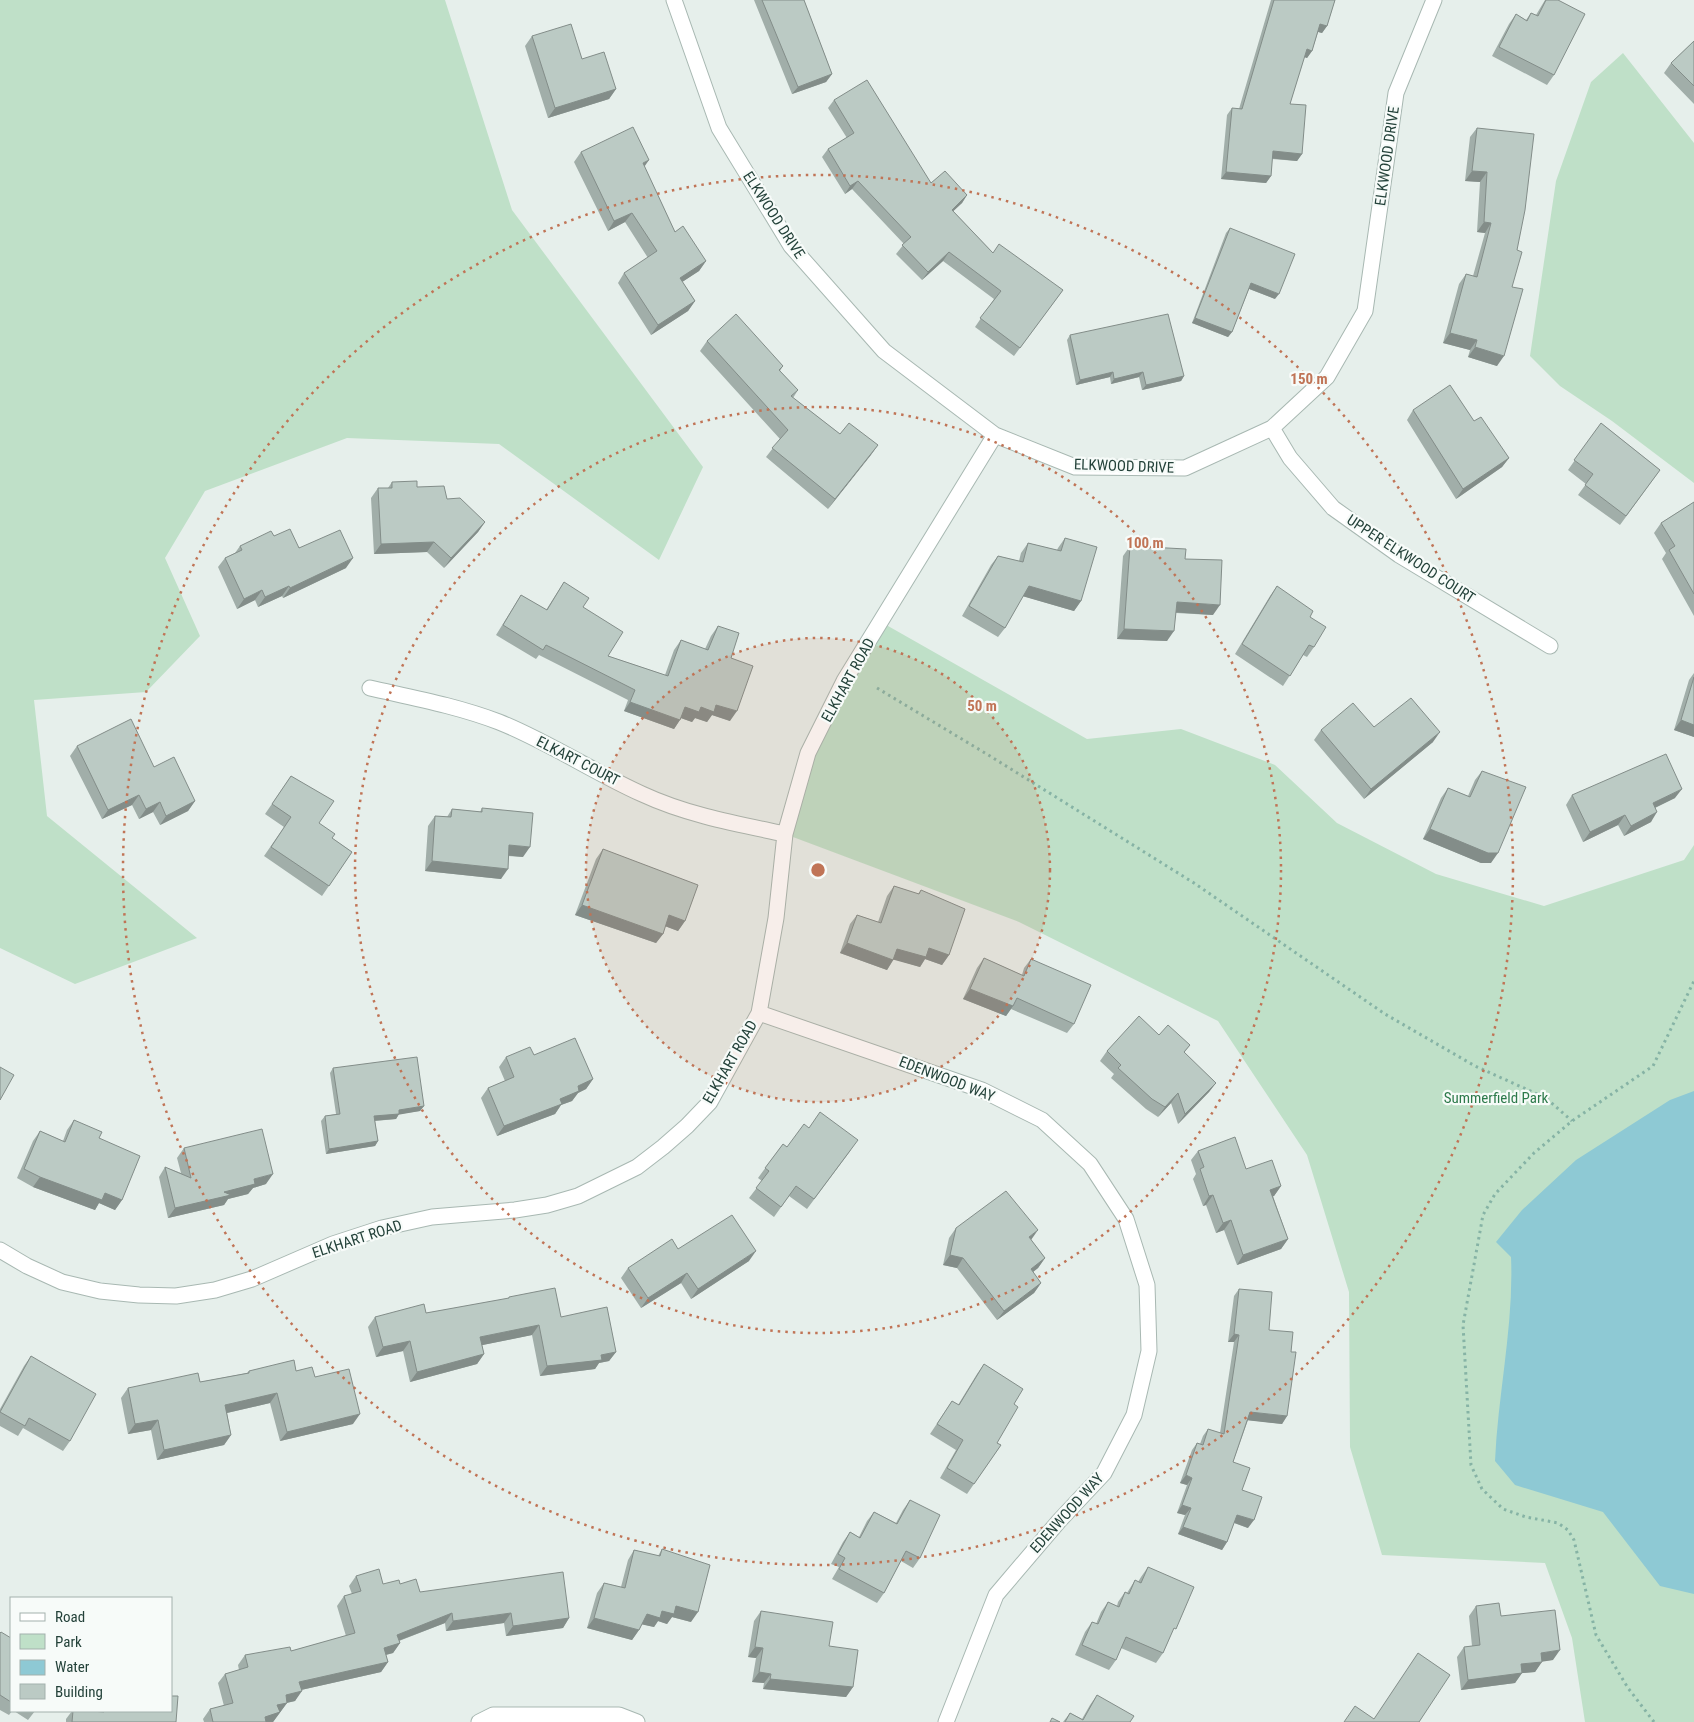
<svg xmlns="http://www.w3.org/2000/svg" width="1694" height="1722" font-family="'Roboto Condensed',sans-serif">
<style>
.green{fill:#bfe0c8}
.water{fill:#8ec9d4}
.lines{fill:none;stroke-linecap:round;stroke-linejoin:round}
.minor-casing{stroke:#a8b8b2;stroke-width:17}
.path{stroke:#86b3a5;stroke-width:3;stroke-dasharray:2.5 4;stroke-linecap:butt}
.minor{stroke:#fff;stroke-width:15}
.wall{fill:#a1aea9}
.shaded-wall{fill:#838d89}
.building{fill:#bbcac4;stroke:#838d89}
.ring{fill:none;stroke:#c07456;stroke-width:2.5;stroke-dasharray:2.5 5}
.labels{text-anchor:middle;stroke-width:4.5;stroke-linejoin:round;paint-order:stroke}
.street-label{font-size:15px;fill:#24423a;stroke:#f7fbf9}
.park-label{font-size:15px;fill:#2d7a4b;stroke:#f7fbf9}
.centre{fill:#c07456;stroke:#f7fbf9;stroke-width:2.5}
.ring-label{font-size:15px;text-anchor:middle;font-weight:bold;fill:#c07456;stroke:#f7fbf9;stroke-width:4.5;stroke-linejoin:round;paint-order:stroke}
</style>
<rect width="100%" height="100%" fill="#e6efeb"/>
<!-- green -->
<path class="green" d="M 0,0 L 445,0 L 512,210 L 703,467 L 659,560 L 499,444 L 347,438 L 205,491 L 165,558 L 200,636 L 146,692 L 34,700 L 47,816 L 197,938 L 75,984 L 0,948 Z
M 1623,53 L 1694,143 L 1694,483 L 1612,421 L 1560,386 L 1530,356 L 1556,181 L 1591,82 Z
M 881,622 L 1087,739 L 1181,729 L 1275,765 L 1337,823 L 1436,874 L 1544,906 L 1684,860 L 1694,845 L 1694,1722 L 1585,1722 L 1572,1638 L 1545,1563 L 1382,1555 L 1350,1447 L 1349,1292 L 1307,1155 L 1218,1021 L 1019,922 L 785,834 L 808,753 Z"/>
<!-- water -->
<path class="water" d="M 1694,1091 L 1694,1594 L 1660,1586 L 1603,1512 L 1515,1485 L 1495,1461 C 1498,1393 1514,1324 1511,1257 L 1496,1242 L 1522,1210 L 1576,1160 L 1670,1100 Z"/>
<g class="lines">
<defs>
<path id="minor" d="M 674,0 L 719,128 L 791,246 L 884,351 L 995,435 L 1075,467 L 1185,468 L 1272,428 L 1327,377 L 1365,311 L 1396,93 L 1434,0
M 1272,428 L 1290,458 L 1333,508 L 1399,555 L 1550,646
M 370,688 C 414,698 457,706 499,722 C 549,742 593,772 642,794 C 687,815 737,824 785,834
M 759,1013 L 982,1090 L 1042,1120 L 1090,1164 L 1126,1219 L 1147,1285 L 1149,1351 L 1134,1415 L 1104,1473 L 1059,1521 L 996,1595 L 946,1722
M 0,1250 L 27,1266 L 62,1282 L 100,1291 L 139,1295 L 176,1296 L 215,1290 L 252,1279 L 333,1244 L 382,1228 L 432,1217 L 515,1210 L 547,1205 L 578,1196 L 637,1167 L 663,1147 L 687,1126 L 710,1102 L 759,1013 L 776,918 L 785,834 L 808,753 L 844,681 L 995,435
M 479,1722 L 493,1715 L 619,1715 L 637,1722"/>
</defs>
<!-- minor casing -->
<use href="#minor" class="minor-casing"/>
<!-- path -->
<path class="path" d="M 877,688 L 990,756 L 1194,883 L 1385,1014 L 1475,1066 L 1546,1098 L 1572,1121
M 1654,1722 L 1628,1688 L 1596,1635 L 1574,1540 L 1568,1530 L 1558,1523 L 1526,1517 L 1503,1509 L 1482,1489 L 1471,1465 L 1463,1325 L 1483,1215 L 1495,1194 L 1534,1153 L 1572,1121 L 1653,1066 L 1694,981"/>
<!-- minor -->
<use href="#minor" class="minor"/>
</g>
<!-- wall -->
<path class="wall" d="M 754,0 L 804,0 L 832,74 L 826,82 L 792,94 Z
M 1271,0 L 1335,0 L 1327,26 L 1322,33 L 1318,32 L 1312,51 L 1307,58 L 1304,57 L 1290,104 L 1302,154 L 1297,161 L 1272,159 L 1271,176 L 1266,183 L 1221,179 L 1227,115 L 1232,108 L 1239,109 Z
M 1545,0 L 1558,0 L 1554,75 L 1547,85 L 1492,56 L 1509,24 L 1516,14 L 1526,20 L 1531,13 L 1536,15 Z
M 532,36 L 582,59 L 616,89 L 609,99 L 548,118 L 525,46 Z
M 1694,41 L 1694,104 L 1664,73 L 1671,63 Z
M 834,100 L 931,183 L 967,195 L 962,203 L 953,211 L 993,253 L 1063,290 L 1014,356 L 975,327 L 994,299 L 943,261 L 922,280 L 896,254 L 904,244 L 852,189 L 845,194 L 822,157 L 828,149 L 847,138 L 828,108 Z
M 1477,128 L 1517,250 L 1512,287 L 1497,366 L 1468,357 L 1470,350 L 1443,343 L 1459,284 L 1466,274 L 1473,276 L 1485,233 L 1477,232 L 1480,182 L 1465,181 L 1470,137 Z
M 581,152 L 644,166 L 675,232 L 706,261 L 699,271 L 682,282 L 695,301 L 688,311 L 651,335 L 618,283 L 624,273 L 648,258 L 625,222 L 608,231 L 574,162 Z
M 1230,228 L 1275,299 L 1249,289 L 1232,332 L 1228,337 L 1192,323 L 1226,233 Z
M 1070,335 L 1184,376 L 1181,381 L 1142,390 L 1139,377 L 1111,384 L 1110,377 L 1076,385 L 1067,340 Z
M 707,341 L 783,366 L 780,371 L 798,390 L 793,398 L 840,434 L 878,445 L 828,509 L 766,457 L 780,439 L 700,351 Z
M 1413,410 L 1474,421 L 1509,458 L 1502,467 L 1456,499 L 1407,420 Z
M 1601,423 L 1660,470 L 1620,525 L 1578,495 L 1586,484 L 1568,470 Z
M 392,482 L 417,487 L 447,499 L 485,522 L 478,532 L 444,568 L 427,552 L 374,554 L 371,498 L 378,488 L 388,488 Z
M 1694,502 L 1694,616 L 1662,559 L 1666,553 L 1654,533 L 1661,523 Z
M 274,536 L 346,568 L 283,598 L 282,596 L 258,607 L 255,600 L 237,609 L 218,567 L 225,558 L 235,553 L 240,546 Z
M 1065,538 L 1081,601 L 1074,611 L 1023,596 L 1005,628 L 998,637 L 962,616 L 991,565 L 998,556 L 1019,561 L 1021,553 L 1028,543 L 1057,550 L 1058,548 Z
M 1130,546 L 1213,615 L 1176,613 L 1167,641 L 1117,639 L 1123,556 Z
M 564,582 L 583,607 L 608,656 L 665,675 L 674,650 L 681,640 L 705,649 L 711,636 L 718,626 L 731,658 L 730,721 L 712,715 L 707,722 L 695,718 L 692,722 L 681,718 L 674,729 L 624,711 L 628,700 L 539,655 L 536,659 L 496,635 L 521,595 L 546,610 Z
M 1277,586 L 1310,617 L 1314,647 L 1307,657 L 1303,655 L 1283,686 L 1235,654 L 1270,596 Z
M 1694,673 L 1694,737 L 1674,730 L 1689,680 Z
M 1374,727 L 1433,742 L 1364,799 L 1314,740 L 1321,730 Z
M 77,746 L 154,767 L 195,801 L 188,811 L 160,825 L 153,812 L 139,819 L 132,805 L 102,819 L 70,756 Z
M 1482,771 L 1491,863 L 1481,863 L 1423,839 L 1441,798 L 1448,788 L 1468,796 L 1475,780 Z
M 291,776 L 319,823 L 332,838 L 352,852 L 322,896 L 264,856 L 284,827 L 265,814 Z
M 1572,795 L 1675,798 L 1655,808 L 1651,822 L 1624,836 L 1618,825 L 1583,842 L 1566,805 Z
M 482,808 L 523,857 L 508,856 L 501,879 L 425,871 L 428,826 L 435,816 L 447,817 L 452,809 L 480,812 Z
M 603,849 L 685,921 L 678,931 L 665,926 L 663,934 L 656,943 L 575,915 L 596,859 Z
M 894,886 L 918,894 L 921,890 L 949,955 L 942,965 L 925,959 L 920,967 L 894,959 L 887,970 L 840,953 L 850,924 L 857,915 L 878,922 L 887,896 Z
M 984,958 L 1022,975 L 1024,968 L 1031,959 L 1074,1024 L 1067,1033 L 1011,1009 L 1006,1016 L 963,999 L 977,968 Z
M 1159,1035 L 1190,1045 L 1184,1053 L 1216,1083 L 1209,1092 L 1178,1124 L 1171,1103 L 1158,1117 L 1146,1109 L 1111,1078 L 1114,1074 L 1100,1061 L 1107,1051 Z
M 534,1055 L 593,1079 L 586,1089 L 578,1093 L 572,1101 L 561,1105 L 555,1114 L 497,1136 L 481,1098 L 488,1088 L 505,1081 L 499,1067 L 506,1057 Z
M 333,1068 L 424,1106 L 420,1111 L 399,1114 L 396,1119 L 375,1121 L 378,1141 L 375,1146 L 326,1154 L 321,1121 L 325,1116 L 336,1114 L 330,1073 Z
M 74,1120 L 99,1138 L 122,1200 L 115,1210 L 99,1203 L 95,1210 L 33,1187 L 17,1178 L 33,1141 L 40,1131 L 63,1141 L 67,1130 Z
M 809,1128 L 851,1150 L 807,1209 L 789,1196 L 774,1217 L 749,1198 L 762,1181 L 758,1178 L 783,1144 L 787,1147 Z
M 184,1148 L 266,1184 L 253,1188 L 248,1194 L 228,1199 L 224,1205 L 168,1218 L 159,1177 L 165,1167 L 181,1173 L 177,1158 Z
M 1198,1151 L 1246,1169 L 1281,1186 L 1274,1196 L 1273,1196 L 1288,1239 L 1281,1249 L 1237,1265 L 1224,1230 L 1216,1233 L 1206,1205 L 1203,1206 L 1193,1179 L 1196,1174 L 1191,1160 Z
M 956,1228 L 1031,1240 L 1045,1258 L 1038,1268 L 1033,1272 L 1041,1283 L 1034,1293 L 997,1320 L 957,1268 L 943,1265 L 949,1238 Z
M 678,1249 L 749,1261 L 691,1299 L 681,1283 L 641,1308 L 621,1278 L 628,1268 Z
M 1239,1289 L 1269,1330 L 1291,1352 L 1287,1416 L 1282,1424 L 1248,1420 L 1233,1462 L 1242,1490 L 1248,1528 L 1234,1523 L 1227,1542 L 1222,1550 L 1178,1534 L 1185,1515 L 1177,1513 L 1187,1485 L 1180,1483 L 1192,1450 L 1197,1443 L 1200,1444 L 1203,1436 L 1208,1429 L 1220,1433 L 1234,1342 L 1228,1342 L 1234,1296 Z
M 509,1297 L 561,1317 L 616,1352 L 609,1361 L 599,1363 L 595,1369 L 540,1376 L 532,1335 L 482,1345 L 484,1354 L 477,1364 L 410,1382 L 403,1351 L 376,1357 L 368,1327 L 375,1317 L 426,1313 L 508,1299 Z
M 31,1356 L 70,1441 L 63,1451 L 23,1428 L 18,1436 L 0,1426 L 0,1409 L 24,1366 Z
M 984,1364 L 1014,1404 L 997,1443 L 1001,1445 L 967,1494 L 940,1478 L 956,1450 L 930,1434 L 952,1401 L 958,1405 L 977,1374 Z
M 249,1371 L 296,1371 L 315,1377 L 353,1424 L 280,1441 L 270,1403 L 227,1413 L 231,1435 L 224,1445 L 157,1460 L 151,1430 L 128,1434 L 121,1398 L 128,1388 L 200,1382 L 247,1373 Z
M 910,1500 L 920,1558 L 913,1568 L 901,1561 L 884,1593 L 877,1603 L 832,1579 L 839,1567 L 831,1564 L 843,1542 L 850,1532 L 859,1537 L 867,1521 L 874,1512 L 896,1523 L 903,1510 Z
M 662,1549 L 691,1622 L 672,1617 L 667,1624 L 658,1621 L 654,1627 L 642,1624 L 639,1630 L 632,1640 L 587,1628 L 597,1593 L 604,1583 L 621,1587 L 628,1560 L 634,1550 L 658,1556 Z
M 1148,1567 L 1170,1637 L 1163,1653 L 1156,1663 L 1121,1648 L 1116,1660 L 1109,1670 L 1075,1655 L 1085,1632 L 1092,1622 L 1096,1624 L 1101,1612 L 1108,1602 L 1117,1606 L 1118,1602 L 1125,1592 L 1127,1593 L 1135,1580 L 1138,1582 L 1141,1577 Z
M 356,1576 L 383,1584 L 400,1584 L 420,1592 L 569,1618 L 563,1628 L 506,1636 L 504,1623 L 446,1631 L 445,1623 L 399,1641 L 400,1643 L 393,1653 L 386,1655 L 388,1662 L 381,1672 L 301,1690 L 295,1701 L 287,1703 L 273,1722 L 204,1722 L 203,1719 L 210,1709 L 224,1706 L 218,1683 L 225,1674 L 239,1670 L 238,1665 L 245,1655 L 291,1651 L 346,1636 L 337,1606 L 344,1596 L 352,1594 L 349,1586 Z
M 1476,1606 L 1501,1616 L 1553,1660 L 1542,1661 L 1535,1672 L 1522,1673 L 1515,1683 L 1461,1690 L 1457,1657 L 1464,1647 L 1472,1646 L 1469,1616 Z
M 761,1611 L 829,1646 L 853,1687 L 846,1697 L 763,1689 L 764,1683 L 752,1682 L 756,1658 L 748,1657 L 754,1621 Z
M 0,1633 L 11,1638 L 11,1711 L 12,1711 L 9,1715 L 0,1710 Z
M 1097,1695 L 1130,1722 L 1063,1722 L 1070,1713 L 1082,1719 L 1090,1705 Z
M 14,1711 L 35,1711 L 28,1720 Z
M 72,1711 L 171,1711 L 176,1722 L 66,1722 L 66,1719 Z"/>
<!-- shaded-wall -->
<path class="shaded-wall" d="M 1320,24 L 1327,26 L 1322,33 L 1315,31 Z
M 1307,49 L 1312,51 L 1307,58 L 1302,56 Z
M 832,74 L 826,82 L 792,94 L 798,87 Z
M 616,89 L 609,99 L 548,118 L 555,108 Z
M 1273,151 L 1302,154 L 1297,161 L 1268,158 Z
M 649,160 L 642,170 L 643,163 Z
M 1472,171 L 1487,172 L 1480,182 L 1465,181 Z
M 1226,172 L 1271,176 L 1266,183 L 1221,179 Z
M 858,181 L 852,189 L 845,194 L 850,186 Z
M 967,195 L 962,203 L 946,218 L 952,210 Z
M 632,213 L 625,222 L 608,231 L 614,221 Z
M 1484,222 L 1491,223 L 1485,233 L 1477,232 Z
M 949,252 L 943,261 L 922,280 L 928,272 Z
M 706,261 L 699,271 L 673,288 L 680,278 Z
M 1251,283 L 1279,294 L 1275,299 L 1247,288 Z
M 695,301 L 688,311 L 651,335 L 658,325 Z
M 1195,318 L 1232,332 L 1228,337 L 1192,323 Z
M 1450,333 L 1477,340 L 1470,350 L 1443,343 Z
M 1475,347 L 1504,356 L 1497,366 L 1468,357 Z
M 1113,372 L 1110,377 L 1076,385 L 1080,380 Z
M 1143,372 L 1139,377 L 1111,384 L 1114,379 Z
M 1184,376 L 1181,381 L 1142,390 L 1146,385 Z
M 878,445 L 871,455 L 828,509 L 835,499 Z
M 1509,458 L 1502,467 L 1456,499 L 1463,489 Z
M 485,522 L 478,532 L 444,568 L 451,558 Z
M 434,542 L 427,552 L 374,554 L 381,544 Z
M 353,558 L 346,568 L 283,598 L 290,588 Z
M 289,586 L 282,596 L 258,607 L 265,597 Z
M 1029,586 L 1081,601 L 1074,611 L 1022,596 Z
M 262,590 L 255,600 L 237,609 L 244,599 Z
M 1177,602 L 1220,605 L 1213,615 L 1170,612 Z
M 1124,629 L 1174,631 L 1167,641 L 1117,639 Z
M 630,702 L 680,720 L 674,729 L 624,711 Z
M 716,705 L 737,711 L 730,721 L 712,715 L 707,722 L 695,718 L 692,722 L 678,717 L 685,707 L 701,707 Z
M 1681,720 L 1694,725 L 1694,737 L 1674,730 Z
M 1440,732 L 1433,742 L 1364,799 L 1371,789 Z
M 1682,789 L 1675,798 L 1646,812 L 1653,803 Z
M 139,795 L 132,805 L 102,819 L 108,810 Z
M 195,801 L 188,811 L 160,825 L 166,816 Z
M 160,802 L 153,812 L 139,819 L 146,809 Z
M 1657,812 L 1651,822 L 1624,836 L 1631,826 Z
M 1625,815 L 1618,825 L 1583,842 L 1590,832 Z
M 1430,829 L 1498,853 L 1491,863 L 1481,863 L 1423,839 Z
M 509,845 L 530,847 L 523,857 L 502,855 Z
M 432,861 L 508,869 L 501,879 L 425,871 Z
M 582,905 L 663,934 L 656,943 L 575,915 Z
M 669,915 L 685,921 L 678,931 L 662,925 Z
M 847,943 L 893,960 L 887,970 L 840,953 Z
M 929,948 L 949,955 L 942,965 L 925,959 L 920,967 L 891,959 L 897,949 Z
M 970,989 L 1013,1006 L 1006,1016 L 963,999 Z
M 593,1079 L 586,1089 L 578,1093 L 572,1101 L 561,1105 L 555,1114 L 497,1136 L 504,1126 L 560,1099 L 578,1086 Z
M 1216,1083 L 1209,1092 L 1178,1124 L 1185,1114 Z
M 1178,1093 L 1171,1103 L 1158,1117 L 1165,1107 Z
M 424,1106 L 420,1111 L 397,1115 L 399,1114 L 396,1119 L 371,1121 L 374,1116 L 399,1110 Z
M 378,1141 L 375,1146 L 326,1154 L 329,1149 Z
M 273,1174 L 266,1184 L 253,1188 L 248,1194 L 228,1199 L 224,1205 L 168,1218 L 175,1208 L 224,1192 L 254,1179 Z
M 40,1177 L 105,1193 L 122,1200 L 115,1210 L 99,1203 L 95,1210 L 33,1187 Z
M 1281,1186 L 1274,1196 L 1264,1200 L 1270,1190 Z
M 1213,1195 L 1206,1205 L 1203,1206 L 1209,1196 Z
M 1231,1220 L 1224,1230 L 1216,1233 L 1223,1223 Z
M 1038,1230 L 1031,1240 L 1029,1237 Z
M 1288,1239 L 1281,1249 L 1237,1265 L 1243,1255 Z
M 756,1251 L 749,1261 L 691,1299 L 698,1289 Z
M 950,1255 L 963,1258 L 957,1268 L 943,1265 Z
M 1045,1258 L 1038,1268 L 1024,1279 L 1031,1269 Z
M 687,1273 L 681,1283 L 641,1308 L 648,1298 Z
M 1041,1283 L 1034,1293 L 997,1320 L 1004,1311 Z
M 539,1325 L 532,1335 L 473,1347 L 480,1337 Z
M 1234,1334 L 1239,1335 L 1234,1342 L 1228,1342 Z
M 410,1341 L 403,1351 L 376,1357 L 383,1347 Z
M 616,1352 L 609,1361 L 599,1363 L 595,1369 L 540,1376 L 547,1366 Z
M 484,1354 L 477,1364 L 410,1382 L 417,1372 Z
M 277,1393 L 270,1403 L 218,1415 L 225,1405 Z
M 1250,1412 L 1287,1416 L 1282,1424 L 1245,1420 Z
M 360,1414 L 353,1424 L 280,1441 L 287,1432 Z
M 158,1420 L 151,1430 L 128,1434 L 135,1424 Z
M 231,1435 L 224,1445 L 157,1460 L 164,1450 Z
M 1186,1475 L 1192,1478 L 1187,1485 L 1180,1483 Z
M 1182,1505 L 1191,1508 L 1185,1515 L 1177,1513 Z
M 1237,1515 L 1254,1520 L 1248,1528 L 1232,1522 Z
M 1183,1527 L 1227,1542 L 1222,1550 L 1178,1534 Z
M 676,1606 L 698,1612 L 691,1622 L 672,1617 L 667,1624 L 658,1621 L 654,1627 L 640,1624 L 647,1614 Z
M 452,1613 L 445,1623 L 390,1644 L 397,1635 Z
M 511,1613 L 504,1623 L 446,1631 L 453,1621 Z
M 569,1618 L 563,1628 L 506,1636 L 513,1626 Z
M 594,1618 L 639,1630 L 632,1640 L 587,1628 Z
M 400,1643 L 393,1653 L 377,1657 L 384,1648 Z
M 755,1647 L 763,1648 L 756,1658 L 748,1657 Z
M 1560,1650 L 1553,1660 L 1534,1663 L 1541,1653 Z
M 388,1662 L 381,1672 L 292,1692 L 299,1682 Z
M 1542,1662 L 1535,1672 L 1514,1674 L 1521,1664 Z
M 759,1672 L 771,1674 L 764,1683 L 752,1682 Z
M 1522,1673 L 1515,1683 L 1461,1690 L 1468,1680 Z
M 770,1679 L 853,1687 L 846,1697 L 763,1689 Z
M 302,1691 L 295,1701 L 281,1704 L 287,1703 L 273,1722 L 261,1722 L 265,1717 L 286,1695 Z"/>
<!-- building -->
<path class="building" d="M 762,0 L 804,0 L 832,74 L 798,87 Z
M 1274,0 L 1335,0 L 1327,26 L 1320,24 L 1312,51 L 1307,49 L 1290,104 L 1306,105 L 1302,154 L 1273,151 L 1271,176 L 1226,172 L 1232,108 L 1242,109 Z
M 1546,0 L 1558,0 L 1585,14 L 1554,75 L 1499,47 L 1516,14 L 1527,21 L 1531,13 L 1538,16 Z
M 571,24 L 582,59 L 604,52 L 616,89 L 555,108 L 532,36 Z
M 1694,41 L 1694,86 L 1671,63 Z
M 867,80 L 931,183 L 945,171 L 967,195 L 952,210 L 993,253 L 999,244 L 1063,290 L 1020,348 L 980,318 L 1001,291 L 949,252 L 928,272 L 902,245 L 911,237 L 858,181 L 850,186 L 828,149 L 854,133 L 834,100 Z
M 633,127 L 649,160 L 643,163 L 675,232 L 683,226 L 706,261 L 680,278 L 695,301 L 658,325 L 624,273 L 657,251 L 632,213 L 614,221 L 581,152 Z
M 1477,128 L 1534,134 L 1525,210 L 1517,250 L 1522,252 L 1512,287 L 1523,289 L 1504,356 L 1475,347 L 1477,340 L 1450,333 L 1466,274 L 1477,277 L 1491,223 L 1484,222 L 1487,172 L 1472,171 Z
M 1230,228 L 1295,254 L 1279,294 L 1251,283 L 1232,332 L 1195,318 Z
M 736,314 L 783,366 L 779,370 L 798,390 L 791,396 L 840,434 L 849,423 L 878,445 L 835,499 L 772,448 L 788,430 L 707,341 Z
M 1168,314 L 1184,376 L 1146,385 L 1143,372 L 1114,379 L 1113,372 L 1080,380 L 1070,335 Z
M 1450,385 L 1474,421 L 1481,417 L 1509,458 L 1463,489 L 1413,410 Z
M 1601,423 L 1660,470 L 1626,516 L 1585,485 L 1593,474 L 1574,460 Z
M 417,481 L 417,487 L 444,486 L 447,499 L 460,498 L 485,522 L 451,558 L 434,542 L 381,544 L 378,488 L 392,488 L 392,482 Z
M 1694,502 L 1694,594 L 1669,550 L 1675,546 L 1661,523 Z
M 290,529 L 299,548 L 340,530 L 353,558 L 290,588 L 289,586 L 265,597 L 262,590 L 244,599 L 225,558 L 242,550 L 240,546 L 271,531 L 274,536 Z
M 1065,538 L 1097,547 L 1081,601 L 1029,586 L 1005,628 L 969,606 L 998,556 L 1023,562 L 1028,543 L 1061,551 Z
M 1130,546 L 1186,549 L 1185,559 L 1222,560 L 1220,605 L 1177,602 L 1174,631 L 1124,629 Z
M 564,582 L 589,598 L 583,607 L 623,632 L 608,656 L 668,676 L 681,640 L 708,650 L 718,626 L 739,633 L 731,658 L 753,666 L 737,711 L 716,705 L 714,712 L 701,707 L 699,712 L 685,707 L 680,720 L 630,702 L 635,690 L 546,645 L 543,650 L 503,625 L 521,595 L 547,610 Z
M 1277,586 L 1313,611 L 1310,617 L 1326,627 L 1314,647 L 1309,645 L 1290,676 L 1242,644 Z
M 1694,677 L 1694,725 L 1681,720 Z
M 1411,698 L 1440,732 L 1371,789 L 1321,730 L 1353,703 L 1374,727 Z
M 131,719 L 154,767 L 174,757 L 195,801 L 166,816 L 160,802 L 146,809 L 139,795 L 108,810 L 77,746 Z
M 1666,754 L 1682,789 L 1653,803 L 1657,812 L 1631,826 L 1625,815 L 1590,832 L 1572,795 Z
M 1482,771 L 1526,787 L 1498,853 L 1488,853 L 1430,829 L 1448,788 L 1470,797 Z
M 291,776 L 334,801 L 319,823 L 335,834 L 332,838 L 352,852 L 329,886 L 271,847 L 291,817 L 272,804 Z
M 482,808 L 533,813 L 530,847 L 509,845 L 508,869 L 432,861 L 435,816 L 451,817 L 452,809 L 482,812 Z
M 603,849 L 698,885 L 685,921 L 669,915 L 663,934 L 582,905 Z
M 894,886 L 919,894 L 921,890 L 965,909 L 949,955 L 929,948 L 926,957 L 897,949 L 893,960 L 847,943 L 857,915 L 881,923 Z
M 984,958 L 1024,976 L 1031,959 L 1091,985 L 1074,1024 L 1017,998 L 1013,1006 L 970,989 Z
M 1139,1016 L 1159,1035 L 1168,1025 L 1190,1045 L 1184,1052 L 1216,1083 L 1185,1114 L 1178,1093 L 1165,1107 L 1152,1099 L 1118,1068 L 1121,1065 L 1107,1051 Z
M 575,1038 L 593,1079 L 578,1086 L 579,1091 L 560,1099 L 562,1104 L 504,1126 L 488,1088 L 514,1077 L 506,1057 L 530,1047 L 534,1055 Z
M 417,1057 L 424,1106 L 399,1110 L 399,1114 L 374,1116 L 378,1141 L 329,1149 L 325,1116 L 340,1114 L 333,1068 Z
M 0,1067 L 14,1075 L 0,1100 Z
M 820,1112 L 858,1140 L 814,1199 L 796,1186 L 781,1207 L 756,1188 L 769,1171 L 765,1168 L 783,1144 L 787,1147 L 804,1124 L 809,1128 Z
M 74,1120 L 102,1132 L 99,1138 L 140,1156 L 122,1200 L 105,1193 L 102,1200 L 40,1177 L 24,1169 L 40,1131 L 65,1142 Z
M 262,1129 L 273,1174 L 254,1179 L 255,1184 L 224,1192 L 231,1195 L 175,1208 L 165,1167 L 191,1178 L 184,1148 Z
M 1235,1137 L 1246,1169 L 1272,1160 L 1281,1186 L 1270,1190 L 1288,1239 L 1243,1255 L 1231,1220 L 1223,1223 L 1213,1195 L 1209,1196 L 1200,1169 L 1204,1167 L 1198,1151 Z
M 1006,1191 L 1038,1230 L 1029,1237 L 1045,1258 L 1031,1269 L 1041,1283 L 1004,1311 L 963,1258 L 950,1255 L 956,1228 Z
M 732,1215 L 756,1251 L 698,1289 L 687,1273 L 648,1298 L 628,1268 L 672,1239 L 678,1249 Z
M 555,1288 L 561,1317 L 607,1307 L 616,1352 L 601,1355 L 602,1360 L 547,1366 L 539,1325 L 480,1337 L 484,1354 L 417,1372 L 410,1341 L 383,1347 L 375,1317 L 424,1304 L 426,1313 L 509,1298 L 509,1297 Z
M 1239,1289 L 1272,1292 L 1269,1330 L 1293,1332 L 1291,1352 L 1296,1352 L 1287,1416 L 1250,1412 L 1233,1462 L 1250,1468 L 1242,1490 L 1262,1497 L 1254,1520 L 1237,1515 L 1227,1542 L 1183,1527 L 1191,1508 L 1182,1505 L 1192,1478 L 1186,1475 L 1197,1443 L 1203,1445 L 1208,1429 L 1224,1434 L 1239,1335 L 1234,1334 Z
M 31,1356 L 96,1394 L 70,1441 L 29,1418 L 25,1426 L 0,1412 Z
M 294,1360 L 296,1371 L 312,1367 L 315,1377 L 349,1369 L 360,1414 L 287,1432 L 277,1393 L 225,1405 L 231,1435 L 164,1450 L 158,1420 L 135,1424 L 128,1388 L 198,1373 L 200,1382 L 249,1373 L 249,1371 Z
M 984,1364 L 1023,1389 L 1014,1404 L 1018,1407 L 997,1443 L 1001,1445 L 974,1484 L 947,1468 L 963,1440 L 937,1424 L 952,1401 L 959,1405 Z
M 910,1500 L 940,1515 L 920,1558 L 906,1551 L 884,1593 L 839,1569 L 845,1558 L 838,1554 L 850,1532 L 860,1538 L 874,1512 L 897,1524 Z
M 662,1549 L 710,1565 L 698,1612 L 676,1606 L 674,1614 L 662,1611 L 660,1618 L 647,1614 L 639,1630 L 594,1618 L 604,1583 L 625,1588 L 634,1550 L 660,1556 Z
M 1148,1567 L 1194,1587 L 1176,1629 L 1174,1628 L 1163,1653 L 1126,1637 L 1116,1660 L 1082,1645 L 1092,1622 L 1098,1624 L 1108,1602 L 1119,1607 L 1125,1592 L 1129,1594 L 1135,1580 L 1141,1583 Z
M 379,1569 L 383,1584 L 399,1580 L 400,1584 L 416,1579 L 420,1592 L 563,1572 L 569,1618 L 513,1626 L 511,1613 L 453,1621 L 452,1613 L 397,1635 L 400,1643 L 384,1648 L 388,1662 L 299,1682 L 302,1691 L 286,1695 L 287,1703 L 277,1705 L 280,1712 L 265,1717 L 266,1722 L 213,1722 L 210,1709 L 233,1703 L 225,1674 L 248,1667 L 245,1655 L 290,1647 L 291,1651 L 355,1633 L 344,1596 L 361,1591 L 356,1576 Z
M 1499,1603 L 1501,1616 L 1555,1610 L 1560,1650 L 1541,1653 L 1542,1662 L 1521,1664 L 1522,1673 L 1468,1680 L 1464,1647 L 1480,1645 L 1476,1606 Z
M 761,1611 L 833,1622 L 829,1646 L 858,1650 L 853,1687 L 770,1679 L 771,1674 L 759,1672 L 763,1648 L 755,1647 Z
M 1,1632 L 11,1638 L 11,1702 L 0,1695 L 0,1633 Z
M 1418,1653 L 1450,1675 L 1419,1722 L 1344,1722 L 1355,1706 L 1374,1719 Z
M 1097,1695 L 1134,1716 L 1130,1722 L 1065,1722 L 1070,1713 L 1083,1720 Z
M 171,1696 L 178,1696 L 176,1722 L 72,1722 L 73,1711 L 91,1711 L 104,1712 L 104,1711 L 171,1711 Z
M 1052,1718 L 1060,1722 L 1050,1722 Z"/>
<!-- distance rings -->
<circle cx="818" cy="870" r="232" fill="#c07456" fill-opacity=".12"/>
<g class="ring">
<circle cx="818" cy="870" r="232"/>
<circle cx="818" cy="870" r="463"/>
<circle cx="818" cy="870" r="695"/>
</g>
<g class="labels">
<!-- street labels -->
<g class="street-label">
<text transform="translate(1387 156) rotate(-82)" y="5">ELKWOOD DRIVE</text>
<text transform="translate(774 215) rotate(57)" y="5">ELKWOOD DRIVE</text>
<text transform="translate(1124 466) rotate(2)" y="5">ELKWOOD DRIVE</text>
<text transform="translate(1411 559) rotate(33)" y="5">UPPER ELKWOOD COURT</text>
<text transform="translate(848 680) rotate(-61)" y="5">ELKHART ROAD</text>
<text transform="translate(578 761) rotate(27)" y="5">ELKART COURT</text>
<text transform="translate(730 1062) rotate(-60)" y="5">ELKHART ROAD</text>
<text transform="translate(947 1079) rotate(21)" y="5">EDENWOOD WAY</text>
<text transform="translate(357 1239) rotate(-18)" y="5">ELKHART ROAD</text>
<text transform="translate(1067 1513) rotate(-48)" y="5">EDENWOOD WAY</text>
</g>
<!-- park labels -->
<g class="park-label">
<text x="1496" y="1103">Summerfield Park</text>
</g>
</g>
<circle cx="818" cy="870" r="8" class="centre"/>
<g class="ring-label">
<text x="1309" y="384">150 m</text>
<text x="1145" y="548">100 m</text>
<text x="982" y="711">50 m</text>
</g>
<!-- legend -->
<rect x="10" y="1597" width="162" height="115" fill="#f7fbf9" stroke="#a3b1ad"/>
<rect x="20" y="1613" width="25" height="8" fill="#ffffff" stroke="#a3b1ad"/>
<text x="55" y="1622" font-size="15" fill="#24423a">Road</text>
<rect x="20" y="1634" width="25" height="15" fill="#bfe0c8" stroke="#a3b1ad"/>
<text x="55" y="1647" font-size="15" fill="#24423a">Park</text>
<rect x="20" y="1660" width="25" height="15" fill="#8ec9d4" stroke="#a3b1ad"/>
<text x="55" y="1672" font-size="15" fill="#24423a">Water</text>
<rect x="20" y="1684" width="25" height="15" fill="#bbcac4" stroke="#a3b1ad"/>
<text x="55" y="1697" font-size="15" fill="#24423a">Building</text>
</svg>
